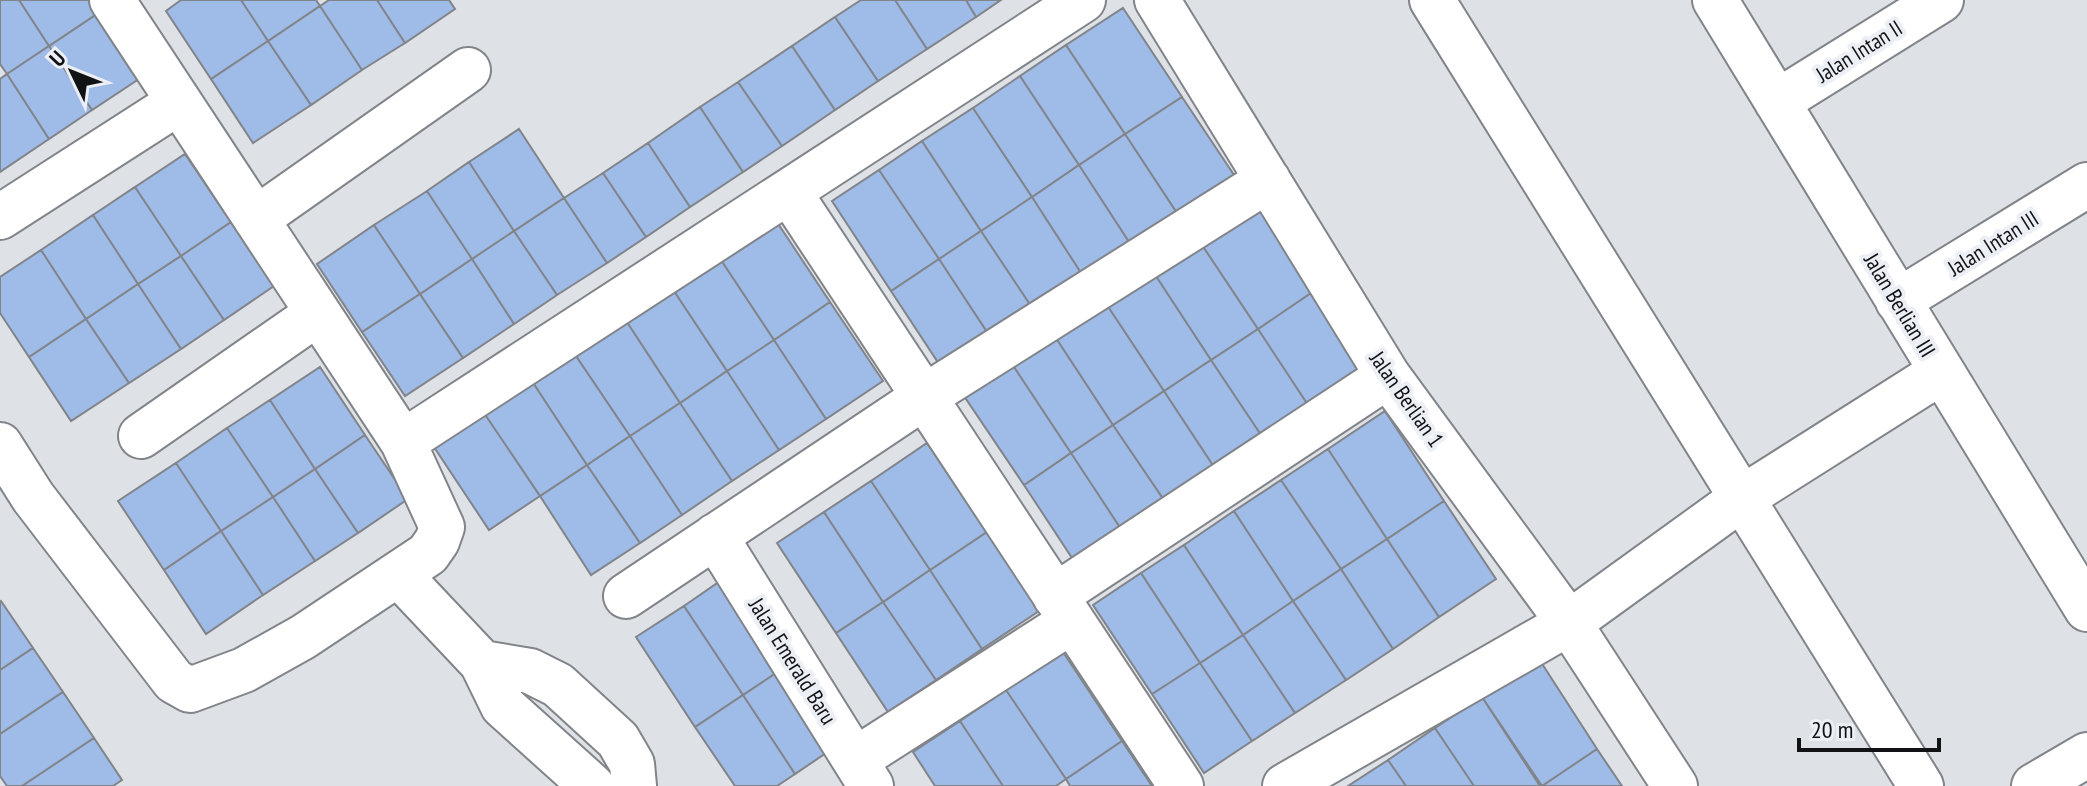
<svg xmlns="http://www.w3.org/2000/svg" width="2087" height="786" font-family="'PT Sans Narrow',sans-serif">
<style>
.building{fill:#9fbbe8;stroke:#818489;stroke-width:2}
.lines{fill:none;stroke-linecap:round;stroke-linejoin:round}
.minor-casing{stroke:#818489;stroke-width:48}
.minor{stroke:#fff;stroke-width:44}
.labels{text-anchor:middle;stroke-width:8;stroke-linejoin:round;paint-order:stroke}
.street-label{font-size:22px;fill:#111214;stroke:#eceff5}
</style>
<rect width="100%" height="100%" fill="#dee2e7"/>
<!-- building -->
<path class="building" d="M 0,0 L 19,0 L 49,46 L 7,74 L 0,64 Z
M 19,0 L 91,0 L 100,12 L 49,46 Z
M 181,0 L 241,0 L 268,41 L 211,79 L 166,11 Z
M 241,0 L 316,0 L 320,6 L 268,41 Z
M 329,0 L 377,0 L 405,43 L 362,70 L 320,6 Z
M 377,0 L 449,0 L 455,9 L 405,43 Z
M 861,0 L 895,0 L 927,49 L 878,81 L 835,17 Z
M 895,0 L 966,0 L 976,17 L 927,49 Z
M 966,0 L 1001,0 L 976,17 Z
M 320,6 L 362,70 L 311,105 L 268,41 Z
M 1123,8 L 1182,97 L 1125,134 L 1066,45 Z
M 100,12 L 142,77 L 92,110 L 49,46 Z
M 835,17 L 878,81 L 835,110 L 792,46 Z
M 268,41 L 311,105 L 253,143 L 211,79 Z
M 1066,45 L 1125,134 L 1079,165 L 1020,76 Z
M 49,46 L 92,110 L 49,139 L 7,74 Z
M 792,46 L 835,110 L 782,146 L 738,82 Z
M 7,74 L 49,139 L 0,172 L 0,79 Z
M 1020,76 L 1079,165 L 1032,197 L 973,108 Z
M 738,82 L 782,146 L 743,172 L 700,107 Z
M 1182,97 L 1234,175 L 1177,213 L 1125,134 Z
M 700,107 L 743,172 L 690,207 L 648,143 Z
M 973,108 L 1032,197 L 981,231 L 922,141 Z
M 519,129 L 564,198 L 514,231 L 469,162 Z
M 1125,134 L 1177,213 L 1131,245 L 1079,165 Z
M 922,141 L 981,231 L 939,259 L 879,170 Z
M 648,143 L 690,207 L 646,237 L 603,173 Z
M 185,154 L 231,222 L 181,256 L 135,187 Z
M 469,162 L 514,231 L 472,259 L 427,191 Z
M 1079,165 L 1131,245 L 1083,276 L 1032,197 Z
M 879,170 L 939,259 L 891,291 L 832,201 Z
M 603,173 L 646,237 L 607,263 L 564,198 Z
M 135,187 L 181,256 L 138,284 L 93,215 Z
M 427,191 L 472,259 L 420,294 L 374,225 Z
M 1032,197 L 1083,276 L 1033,309 L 981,231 Z
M 564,198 L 607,263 L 557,295 L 514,231 Z
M 1256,202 L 1314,291 L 1258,329 L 1198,239 Z
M 771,213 L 830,302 L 774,340 L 715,251 Z
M 93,215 L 138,284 L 86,319 L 41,250 Z
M 231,222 L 274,286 L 224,320 L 181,256 Z
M 374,225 L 420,294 L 362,332 L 317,264 Z
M 514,231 L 557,295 L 514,324 L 472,259 Z
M 981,231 L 1033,309 L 991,338 L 939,259 Z
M 1198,239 L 1258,329 L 1211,360 L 1152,270 Z
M 41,250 L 86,319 L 29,357 L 0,313 L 0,277 Z
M 715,251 L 774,340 L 727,371 L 668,282 Z
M 181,256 L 224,320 L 181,349 L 138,284 Z
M 472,259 L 514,324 L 463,358 L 420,294 Z
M 939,259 L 991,338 L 943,370 L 891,291 Z
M 1152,270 L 1211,360 L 1164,391 L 1105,302 Z
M 668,282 L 727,371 L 680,403 L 621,313 Z
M 138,284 L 181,349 L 129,383 L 86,319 Z
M 1314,291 L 1366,370 L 1310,408 L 1258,329 Z
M 420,294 L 463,358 L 405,396 L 362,332 Z
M 830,302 L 883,381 L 826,419 L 774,340 Z
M 1105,302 L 1164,391 L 1113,425 L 1054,335 Z
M 621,313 L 680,403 L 630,436 L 570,347 Z
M 86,319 L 129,383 L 71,421 L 29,357 Z
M 1258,329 L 1310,408 L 1263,438 L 1211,360 Z
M 1054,335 L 1113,425 L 1071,453 L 1012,364 Z
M 774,340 L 826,419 L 779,450 L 727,371 Z
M 570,347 L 630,436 L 587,465 L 528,375 Z
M 1211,360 L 1263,438 L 1216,470 L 1164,391 Z
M 1012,364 L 1071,453 L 1024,485 L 964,396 Z
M 320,367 L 365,435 L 315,469 L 270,400 Z
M 727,371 L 779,450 L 732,481 L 680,403 Z
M 528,375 L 587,465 L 540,496 L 480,407 Z
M 1164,391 L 1216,470 L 1166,503 L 1113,425 Z
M 270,400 L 315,469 L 273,497 L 227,428 Z
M 680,403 L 732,481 L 682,515 L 630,436 Z
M 480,407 L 540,496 L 489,530 L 430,441 Z
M 1385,411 L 1444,501 L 1387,539 L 1328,449 Z
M 1113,425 L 1166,503 L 1123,532 L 1071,453 Z
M 227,428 L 273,497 L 221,531 L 176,463 Z
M 365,435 L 408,499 L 358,533 L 315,469 Z
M 630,436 L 682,515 L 640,543 L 587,465 Z
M 927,443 L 987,532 L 930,570 L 871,481 Z
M 1328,449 L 1387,539 L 1341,569 L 1281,480 Z
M 1071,453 L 1123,532 L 1076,564 L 1024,485 Z
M 176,463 L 221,531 L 164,570 L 118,501 Z
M 587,465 L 640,543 L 591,575 L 540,496 Z
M 315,469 L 358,533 L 315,561 L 273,497 Z
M 1281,480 L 1341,569 L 1293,601 L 1234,511 Z
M 871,481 L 930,570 L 883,602 L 824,512 Z
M 273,497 L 315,561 L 263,595 L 221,531 Z
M 1444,501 L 1496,579 L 1439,617 L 1387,539 Z
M 1234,511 L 1293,601 L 1243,635 L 1184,545 Z
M 824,512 L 883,602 L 836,633 L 777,543 Z
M 221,531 L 263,595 L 206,634 L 164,570 Z
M 987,532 L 1039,611 L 982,649 L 930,570 Z
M 1387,539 L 1439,617 L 1393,649 L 1341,569 Z
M 1184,545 L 1243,635 L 1200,663 L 1141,573 Z
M 1341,569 L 1393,649 L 1346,680 L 1293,601 Z
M 930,570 L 982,649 L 936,680 L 883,602 Z
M 1141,573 L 1200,663 L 1152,694 L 1093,605 Z
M 726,577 L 785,667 L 743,695 L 684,606 Z
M 1,601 L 33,648 L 0,670 L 0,602 Z
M 1293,601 L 1346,680 L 1295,713 L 1243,635 Z
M 883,602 L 936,680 L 888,712 L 836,633 Z
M 684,606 L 743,695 L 695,727 L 636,637 Z
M 1243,635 L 1295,713 L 1252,741 L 1200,663 Z
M 33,648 L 63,692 L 0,734 L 0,670 Z
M 1063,652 L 1122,741 L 1066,779 L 1006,690 Z
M 1539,659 L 1597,749 L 1542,786 L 1482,697 Z
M 1200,663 L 1252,741 L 1204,773 L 1152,694 Z
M 785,667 L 838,745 L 795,774 L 743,695 Z
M 1006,690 L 1066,779 L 1056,786 L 1003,786 L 960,721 Z
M 63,692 L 94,738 L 22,786 L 7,786 L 0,776 L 0,734 Z
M 743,695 L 795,774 L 777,786 L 735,786 L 695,727 Z
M 1482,697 L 1540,786 L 1474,786 L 1435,728 Z
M 960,721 L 1003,786 L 935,786 L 913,752 Z
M 1435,728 L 1474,786 L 1406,786 L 1388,760 Z
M 94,738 L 122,780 L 113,786 L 22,786 Z
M 1122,741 L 1152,786 L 1070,786 L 1066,779 Z
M 1597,749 L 1622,786 L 1542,786 Z
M 1388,760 L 1406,786 L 1348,786 Z"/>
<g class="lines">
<defs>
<path id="minor" d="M 1157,0 L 1388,376 L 1569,623 L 1675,786
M 1432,0 L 1921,786
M 1715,0 L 2087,609
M 1777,102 L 1941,0
M 789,192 L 1181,786
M 0,217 L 179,102
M 256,219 L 468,70
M 1898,301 L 2087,185
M 141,436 L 318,313
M 403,442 L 1083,0
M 0,445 L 33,497 L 174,681 L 190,690 L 244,670 L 303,637 L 428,554 L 437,541 L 442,527 L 403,442 L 112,0
M 715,536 L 871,786
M 398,574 L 482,663 L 503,706 L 592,786
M 626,596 L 924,397 L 1268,180
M 1055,596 L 1388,376
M 482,663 L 530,671 L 558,685 L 618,740 L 632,764 L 634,786
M 855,760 L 1072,621
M 1285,786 L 1569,623 L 1742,498 L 1941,372
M 2034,786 L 2087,755"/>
</defs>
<!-- minor casing -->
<use href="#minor" class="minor-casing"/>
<!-- minor -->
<use href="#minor" class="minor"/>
</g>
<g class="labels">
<!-- street labels -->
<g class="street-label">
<text transform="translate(1859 51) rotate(-32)" y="8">Jalan Intan II</text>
<text transform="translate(1993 243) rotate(-32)" y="8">Jalan Intan III</text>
<text transform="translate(1900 305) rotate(59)" y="8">Jalan Berlian III</text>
<text transform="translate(1407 399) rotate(55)" y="8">Jalan Berlian 1</text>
<text transform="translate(793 661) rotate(58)" y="8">Jalan Emerald Baru</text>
</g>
</g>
<!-- north arrow -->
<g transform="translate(72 72) rotate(313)" stroke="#eceff5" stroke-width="6" paint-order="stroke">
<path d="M0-6L14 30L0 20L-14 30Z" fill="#111214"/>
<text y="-12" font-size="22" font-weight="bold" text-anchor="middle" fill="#111214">U</text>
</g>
<!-- scale -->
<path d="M1799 738v12h140v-12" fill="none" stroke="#111214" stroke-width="4"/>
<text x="1811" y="738" font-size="24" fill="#111214" stroke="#eceff5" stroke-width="6" paint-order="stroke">20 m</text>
</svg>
